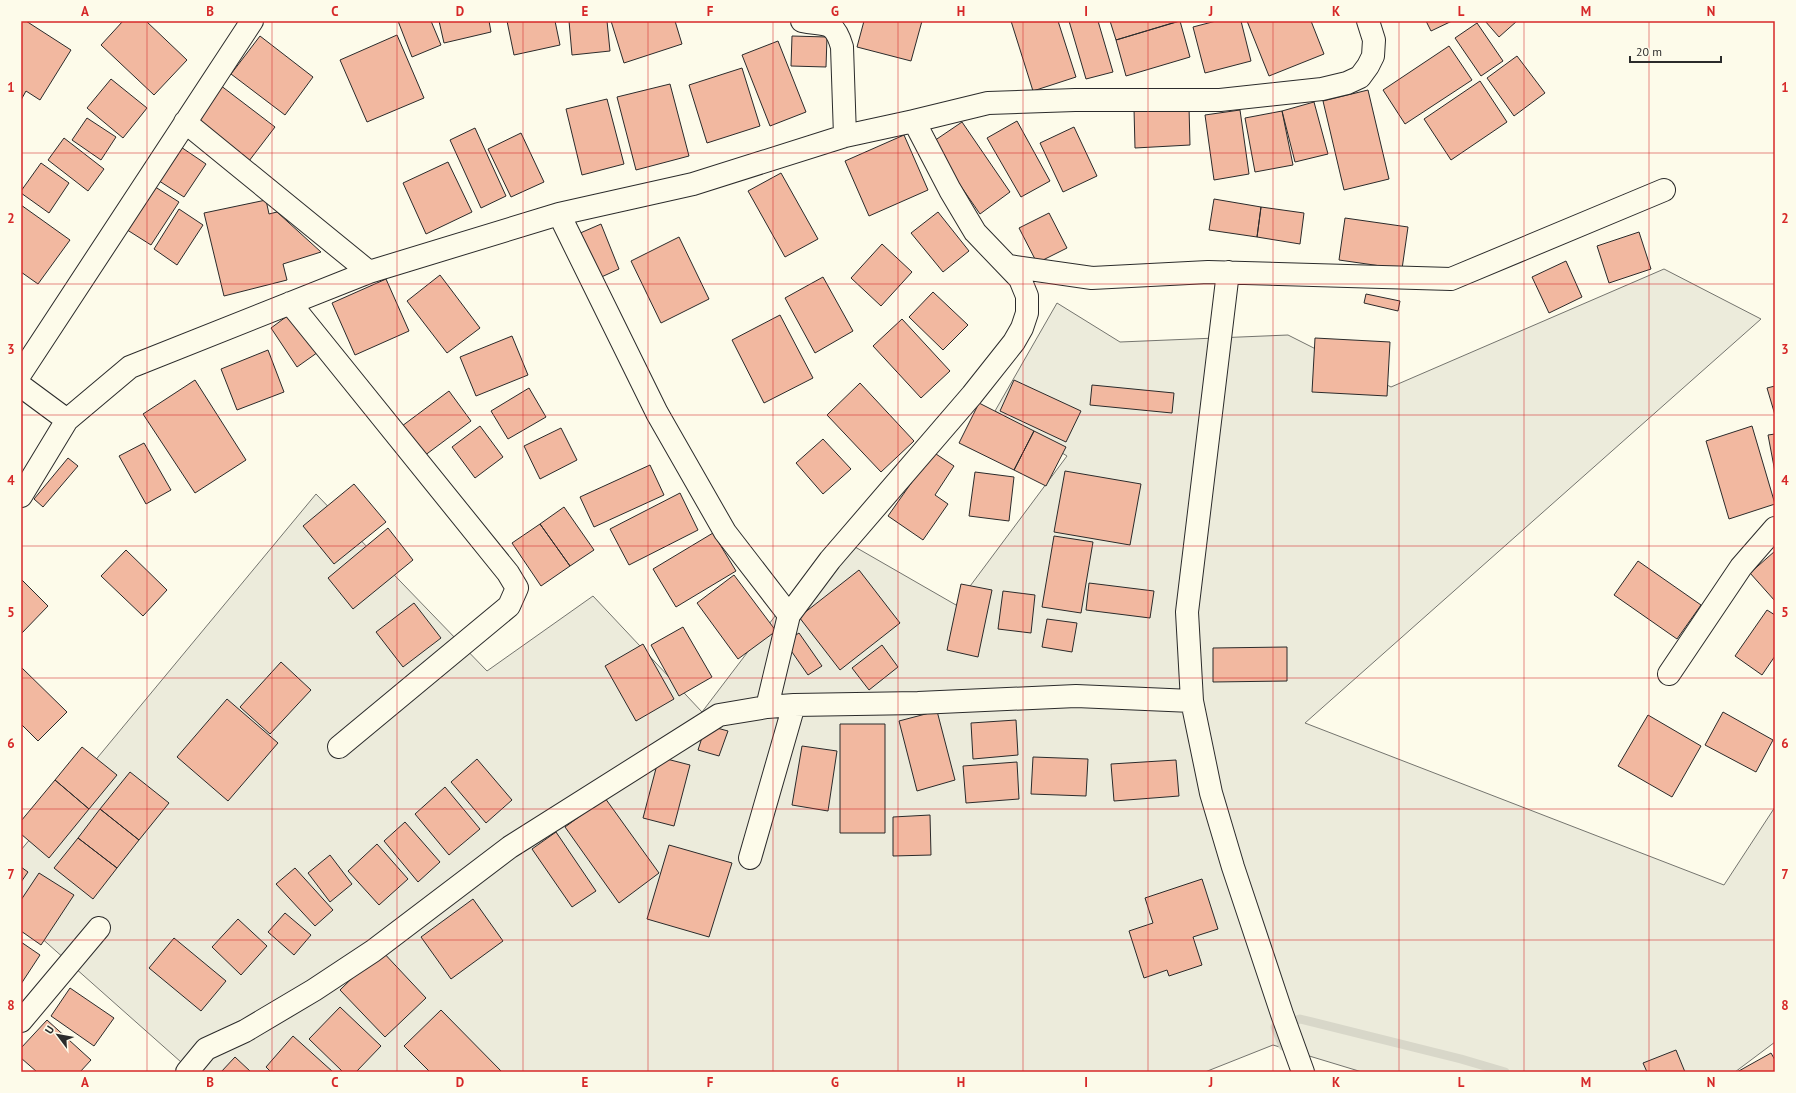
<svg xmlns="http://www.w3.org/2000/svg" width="1796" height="1093" font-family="'PT Sans',sans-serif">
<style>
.green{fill:#ecebdb;stroke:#74746e}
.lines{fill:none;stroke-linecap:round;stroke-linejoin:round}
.stream{stroke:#d8d7c9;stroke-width:9}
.building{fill:#f2b8a0;stroke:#2b2b2b}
.minor-casing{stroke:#2b2b2b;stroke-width:24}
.minor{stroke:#fdfbea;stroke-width:22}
.grid{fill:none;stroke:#d62828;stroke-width:1;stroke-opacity:0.55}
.neatline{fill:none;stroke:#d62828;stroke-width:1.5}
.grid-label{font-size:13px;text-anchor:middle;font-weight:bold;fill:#d62828}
</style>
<rect width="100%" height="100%" fill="#fdfbea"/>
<!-- green -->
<path class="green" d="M 1664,269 L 1761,319 L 1305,723 L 1724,885 L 1775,807 L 1775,1042 L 1735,1072 L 1362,1072 L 1273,1045 L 1205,1072 L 189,1072 L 190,1070 L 21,920 L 21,850 L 316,494 L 487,671 L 593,596 L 702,712 L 836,536 L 956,605 L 1067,456 L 995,411 L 1057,303 L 1120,342 L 1288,335 L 1391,387 Z"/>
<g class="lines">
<!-- stream -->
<path class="stream" d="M 1283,1046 L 1275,1027 L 1300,1019 L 1461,1059 L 1505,1072"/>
</g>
<!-- building -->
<path class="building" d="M 21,21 L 26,21 L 71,50 L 40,100 L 26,91 L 21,100 Z
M 123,21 L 146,21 L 187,60 L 154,95 L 101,45 Z
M 398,21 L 431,21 L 441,45 L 412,57 Z
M 439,21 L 489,21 L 491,32 L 444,43 Z
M 507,21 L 555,21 L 560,45 L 514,55 Z
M 569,21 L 607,21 L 610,51 L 572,55 Z
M 611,21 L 675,21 L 682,44 L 624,63 Z
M 864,21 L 922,21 L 911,61 L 857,47 Z
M 1011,21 L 1058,21 L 1076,77 L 1033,91 Z
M 1069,21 L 1098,21 L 1113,72 L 1086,79 Z
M 1110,21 L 1179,21 L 1116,40 Z
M 1180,21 L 1190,57 L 1126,76 L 1116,40 Z
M 1216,21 L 1241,21 L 1251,61 L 1205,73 L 1193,27 Z
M 1247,21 L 1311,21 L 1324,54 L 1269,76 Z
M 1426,21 L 1452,21 L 1431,31 Z
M 1485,21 L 1517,21 L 1499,37 Z
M 1477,23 L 1503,61 L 1481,76 L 1455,38 Z
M 397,35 L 424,98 L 367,122 L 340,60 Z
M 260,36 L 313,77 L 285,115 L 231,74 Z
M 792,36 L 827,37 L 826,67 L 791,66 Z
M 778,41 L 806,112 L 770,126 L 742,55 Z
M 1449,46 L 1472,80 L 1405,124 L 1383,90 Z
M 1517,56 L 1545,93 L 1514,116 L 1487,78 Z
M 742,68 L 760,126 L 707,143 L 689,85 Z
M 111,79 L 147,108 L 123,138 L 87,108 Z
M 1480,81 L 1507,122 L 1451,160 L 1424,119 Z
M 670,84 L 689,156 L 636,170 L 617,97 Z
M 220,85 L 275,127 L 249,161 L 194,119 Z
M 1368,90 L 1389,179 L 1344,190 L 1323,101 Z
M 607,99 L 624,164 L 582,175 L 566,109 Z
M 1314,102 L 1328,154 L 1295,162 L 1282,111 Z
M 1189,107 L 1190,145 L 1135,148 L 1134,109 Z
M 1240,110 L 1249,174 L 1214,180 L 1205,115 Z
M 1282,111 L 1293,165 L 1255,172 L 1245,118 Z
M 87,118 L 116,137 L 101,160 L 72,140 Z
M 1017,121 L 1050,181 L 1021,197 L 987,138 Z
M 962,122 L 1010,192 L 980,214 L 931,143 Z
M 1074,127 L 1097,176 L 1063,192 L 1040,143 Z
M 475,128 L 506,196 L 481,208 L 450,140 Z
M 521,133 L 544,182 L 511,197 L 488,149 Z
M 904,135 L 928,190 L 869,216 L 845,161 Z
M 64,138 L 104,169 L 88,191 L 48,160 Z
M 175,143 L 206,164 L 184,197 L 153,177 Z
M 448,162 L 472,212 L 426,234 L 403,183 Z
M 41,163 L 69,183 L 49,213 L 21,193 L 21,191 Z
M 781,173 L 818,239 L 785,257 L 748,191 Z
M 149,183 L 179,202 L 151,245 L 121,226 Z
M 1214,199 L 1261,207 L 1257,237 L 1209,230 Z
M 266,200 L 269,214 L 277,212 L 321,252 L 283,264 L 287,280 L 224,296 L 204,213 Z
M 21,205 L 70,240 L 38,284 L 21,272 Z
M 1261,207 L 1304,213 L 1300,244 L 1257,237 Z
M 179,209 L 203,225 L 177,265 L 154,249 Z
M 938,212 L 969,251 L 943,272 L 911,233 Z
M 1049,213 L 1067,248 L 1037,263 L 1019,228 Z
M 1345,218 L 1408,227 L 1402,269 L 1339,260 Z
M 601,224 L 619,269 L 597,279 L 578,234 Z
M 1639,232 L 1651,269 L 1609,283 L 1597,246 Z
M 679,237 L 709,299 L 661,323 L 631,261 Z
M 882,244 L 912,272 L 881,306 L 851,278 Z
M 1566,261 L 1582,297 L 1549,313 L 1532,277 Z
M 440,275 L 480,328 L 447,353 L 407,301 Z
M 823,277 L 853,331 L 815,353 L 785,298 Z
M 386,279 L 409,331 L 355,355 L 332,303 Z
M 933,292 L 968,325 L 943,350 L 909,317 Z
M 1366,294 L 1400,301 L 1398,311 L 1364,303 Z
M 294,311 L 321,350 L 297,367 L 271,328 Z
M 780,315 L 813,378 L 764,403 L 732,340 Z
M 902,319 L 950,371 L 921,398 L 873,346 Z
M 512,336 L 528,375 L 476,396 L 460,357 Z
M 1315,338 L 1390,342 L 1387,396 L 1312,392 Z
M 268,350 L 284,392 L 237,410 L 221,369 Z
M 195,380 L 246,460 L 195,493 L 143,414 Z
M 1014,380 L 1081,411 L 1066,442 L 1000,411 Z
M 860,383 L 914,441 L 881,472 L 827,415 Z
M 1092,385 L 1174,393 L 1172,413 L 1090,405 Z
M 1775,386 L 1775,415 L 1767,388 Z
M 529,388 L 546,417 L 508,439 L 491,411 Z
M 449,391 L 471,421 L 424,456 L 402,426 Z
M 979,403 L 1034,431 L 1014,470 L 959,443 Z
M 480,426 L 503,457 L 475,478 L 452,447 Z
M 1752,426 L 1775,504 L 1729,519 L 1706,441 Z
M 561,428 L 577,460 L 540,479 L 524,446 Z
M 1034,431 L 1066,447 L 1046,486 L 1014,470 Z
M 1775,434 L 1775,472 L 1768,435 Z
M 823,439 L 851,469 L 823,494 L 796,463 Z
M 144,443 L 171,490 L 146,504 L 119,456 Z
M 933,452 L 954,466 L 935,495 L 948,504 L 923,540 L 888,516 Z
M 68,458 L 78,466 L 43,507 L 34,499 Z
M 650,465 L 664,495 L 594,527 L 580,497 Z
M 1065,471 L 1141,484 L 1130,545 L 1054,532 Z
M 975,472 L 1014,477 L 1009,521 L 969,516 Z
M 354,484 L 386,522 L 334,564 L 303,526 Z
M 680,493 L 698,530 L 629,565 L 610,529 Z
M 564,507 L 594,550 L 570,566 L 540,524 Z
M 540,524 L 570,566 L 541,586 L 512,543 Z
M 388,528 L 413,560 L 353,609 L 328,578 Z
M 713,533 L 736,571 L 676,607 L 653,569 Z
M 1054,536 L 1093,542 L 1081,613 L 1042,607 Z
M 126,550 L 167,590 L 143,616 L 101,576 Z
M 1775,551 L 1775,601 L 1750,573 Z
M 1638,561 L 1701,605 L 1677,639 L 1614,595 Z
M 859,570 L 900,623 L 840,670 L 799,617 Z
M 734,575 L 776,631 L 738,659 L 697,603 Z
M 21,579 L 48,606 L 21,634 Z
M 1089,583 L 1154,591 L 1150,618 L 1086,610 Z
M 961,584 L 992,590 L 978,657 L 947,650 Z
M 1003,591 L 1035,595 L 1031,633 L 998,629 Z
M 414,603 L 441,638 L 403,667 L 376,632 Z
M 1767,610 L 1775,615 L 1775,656 L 1762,675 L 1735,656 Z
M 1047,619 L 1077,623 L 1072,652 L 1042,647 Z
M 683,627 L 712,677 L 679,696 L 651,645 Z
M 799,633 L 822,666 L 808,675 L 785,642 Z
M 643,644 L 674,699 L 636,721 L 605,666 Z
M 882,645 L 898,667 L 869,690 L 852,668 Z
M 1287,647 L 1287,681 L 1213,682 L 1213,648 Z
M 281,662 L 311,690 L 270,734 L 240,707 Z
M 21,667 L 67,712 L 38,741 L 21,724 Z
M 227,699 L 278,743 L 228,801 L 177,757 Z
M 937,711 L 955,780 L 917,791 L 899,721 Z
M 1723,712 L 1773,740 L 1756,772 L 1705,745 Z
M 1648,715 L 1701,746 L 1672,797 L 1618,766 Z
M 1016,720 L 1018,755 L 973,759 L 971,723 Z
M 840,724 L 885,724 L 885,833 L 840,833 Z
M 706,725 L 728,731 L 719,756 L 698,750 Z
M 802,746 L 837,751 L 828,811 L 792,805 Z
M 82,747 L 117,775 L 89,809 L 55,780 Z
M 659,757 L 690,765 L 674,826 L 643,818 Z
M 1033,757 L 1088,759 L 1086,796 L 1031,794 Z
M 477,759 L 512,800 L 486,823 L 451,782 Z
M 1176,760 L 1179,796 L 1114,801 L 1111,764 Z
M 1017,762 L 1019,799 L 966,803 L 963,766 Z
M 130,772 L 169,803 L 139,840 L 100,809 Z
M 55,780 L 89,809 L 49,858 L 21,834 L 21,821 Z
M 445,787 L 480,829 L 449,855 L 415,814 Z
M 605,798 L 659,873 L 619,903 L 565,827 Z
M 100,809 L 139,840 L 117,868 L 78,838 Z
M 930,815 L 931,855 L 893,856 L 893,817 Z
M 405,822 L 440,862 L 418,882 L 384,841 Z
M 556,832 L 596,891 L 572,907 L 532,849 Z
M 78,838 L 117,868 L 93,899 L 54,868 Z
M 377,844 L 408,879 L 379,905 L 348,871 Z
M 669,845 L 732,863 L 709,937 L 647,919 Z
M 330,855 L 352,884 L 330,902 L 308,873 Z
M 21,867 L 28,872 L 21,882 Z
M 295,868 L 333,910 L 315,926 L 276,884 Z
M 39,873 L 74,895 L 41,945 L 21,931 L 21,900 Z
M 1202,879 L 1218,929 L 1193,937 L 1202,965 L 1169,976 L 1167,970 L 1144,978 L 1129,931 L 1153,923 L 1145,898 Z
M 473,899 L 503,941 L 451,979 L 421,937 Z
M 285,913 L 311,935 L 294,955 L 268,932 Z
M 238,919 L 267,946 L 241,975 L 212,947 Z
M 174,938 L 226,981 L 201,1011 L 149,968 Z
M 21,942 L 40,955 L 21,984 Z
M 381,950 L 426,998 L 385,1037 L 340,990 Z
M 70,988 L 114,1018 L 94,1046 L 51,1016 Z
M 340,1007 L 381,1046 L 356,1072 L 343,1072 L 309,1039 Z
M 441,1010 L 502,1072 L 430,1072 L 404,1046 Z
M 47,1020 L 91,1060 L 80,1072 L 37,1072 L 21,1058 L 21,1048 Z
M 293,1036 L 333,1072 L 271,1072 L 266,1067 Z
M 1676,1050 L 1685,1072 L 1647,1072 L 1643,1063 Z
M 1771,1053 L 1775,1060 L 1775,1072 L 1737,1072 Z
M 235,1057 L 251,1072 L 221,1072 Z"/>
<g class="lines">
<defs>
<path id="minor" d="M 802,21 C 826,26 834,19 842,47 L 845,136
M 185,122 L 369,272
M 559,214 L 657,413 L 725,532 L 789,615
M 1009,266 L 1092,278 L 1208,272 L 1451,279 L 1664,190
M 1228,272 L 1187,612 L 1192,701 L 1211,793 L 1233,867 L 1282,1014 L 1303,1072
M 290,303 L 508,573 L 517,588 L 509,606 L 339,747
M 21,373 L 252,21
M 21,386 L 67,420
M 21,496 L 67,420 L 130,367 L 369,272 L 559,214 L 693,184 L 845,136 L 914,121 L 988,103 L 1075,100 L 1220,100 L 1322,89 L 1347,83 L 1360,77 L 1368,66 L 1373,56 L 1374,40 L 1368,21
M 1669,674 L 1741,567 L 1775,528
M 767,707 L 789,615 L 830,560 L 972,395 L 1014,342 L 1022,328 L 1027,313 L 1027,296 L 1020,279 L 975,232 L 950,190 L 914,121
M 750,858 L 794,705
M 21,1021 L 99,928
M 187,1072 L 206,1049 L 245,1031 L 314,990 L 373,951 L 510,847 L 719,715 L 767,707 L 794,705 L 918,703 L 1076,696 L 1192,701"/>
</defs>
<!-- minor casing -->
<use href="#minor" class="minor-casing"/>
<!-- minor -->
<use href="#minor" class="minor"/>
</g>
<!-- grid -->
<path class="grid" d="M 147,21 L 147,1072M 272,21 L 272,1072M 397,21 L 397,1072M 523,21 L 523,1072M 648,21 L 648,1072M 773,21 L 773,1072M 898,21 L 898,1072M 1023,21 L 1023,1072M 1148,21 L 1148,1072M 1273,21 L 1273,1072M 1399,21 L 1399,1072M 1524,21 L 1524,1072M 1649,21 L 1649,1072M 21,153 L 1775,153M 21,284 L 1775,284M 21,415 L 1775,415M 21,546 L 1775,546M 21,678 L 1775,678M 21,809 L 1775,809M 21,940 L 1775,940"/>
<!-- border -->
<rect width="1796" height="1093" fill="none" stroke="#fdfbea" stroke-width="44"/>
<!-- north arrow -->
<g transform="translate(58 1035) rotate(302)" stroke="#fdfbea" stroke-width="3" paint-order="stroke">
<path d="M0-3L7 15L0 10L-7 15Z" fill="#2b2b2b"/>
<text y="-6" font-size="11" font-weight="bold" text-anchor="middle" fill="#2b2b2b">U</text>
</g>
<!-- scale -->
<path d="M1630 56v6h91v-6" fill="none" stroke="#2b2b2b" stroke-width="2"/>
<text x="1636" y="56" font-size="12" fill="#2b2b2b" stroke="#fdfbea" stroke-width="3" paint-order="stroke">20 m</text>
<rect x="22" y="22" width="1752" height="1049" class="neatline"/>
<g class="grid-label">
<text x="85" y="16">A</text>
<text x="210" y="16">B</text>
<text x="335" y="16">C</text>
<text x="460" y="16">D</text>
<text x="585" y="16">E</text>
<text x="710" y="16">F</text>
<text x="835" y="16">G</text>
<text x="961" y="16">H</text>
<text x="1086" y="16">I</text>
<text x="1211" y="16">J</text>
<text x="1336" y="16">K</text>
<text x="1461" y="16">L</text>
<text x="1586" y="16">M</text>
<text x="1711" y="16">N</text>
<text x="11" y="92">1</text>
<text x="1785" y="92">1</text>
<text x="11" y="223">2</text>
<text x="1785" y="223">2</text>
<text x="11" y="354">3</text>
<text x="1785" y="354">3</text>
<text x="11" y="485">4</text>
<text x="1785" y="485">4</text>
<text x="11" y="617">5</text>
<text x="1785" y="617">5</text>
<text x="11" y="748">6</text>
<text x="1785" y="748">6</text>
<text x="11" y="879">7</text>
<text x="1785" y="879">7</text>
<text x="11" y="1010">8</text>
<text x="1785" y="1010">8</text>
<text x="85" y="1087">A</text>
<text x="210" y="1087">B</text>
<text x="335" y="1087">C</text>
<text x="460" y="1087">D</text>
<text x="585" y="1087">E</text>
<text x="710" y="1087">F</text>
<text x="835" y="1087">G</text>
<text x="961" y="1087">H</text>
<text x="1086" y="1087">I</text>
<text x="1211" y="1087">J</text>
<text x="1336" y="1087">K</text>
<text x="1461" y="1087">L</text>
<text x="1586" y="1087">M</text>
<text x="1711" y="1087">N</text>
</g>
</svg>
